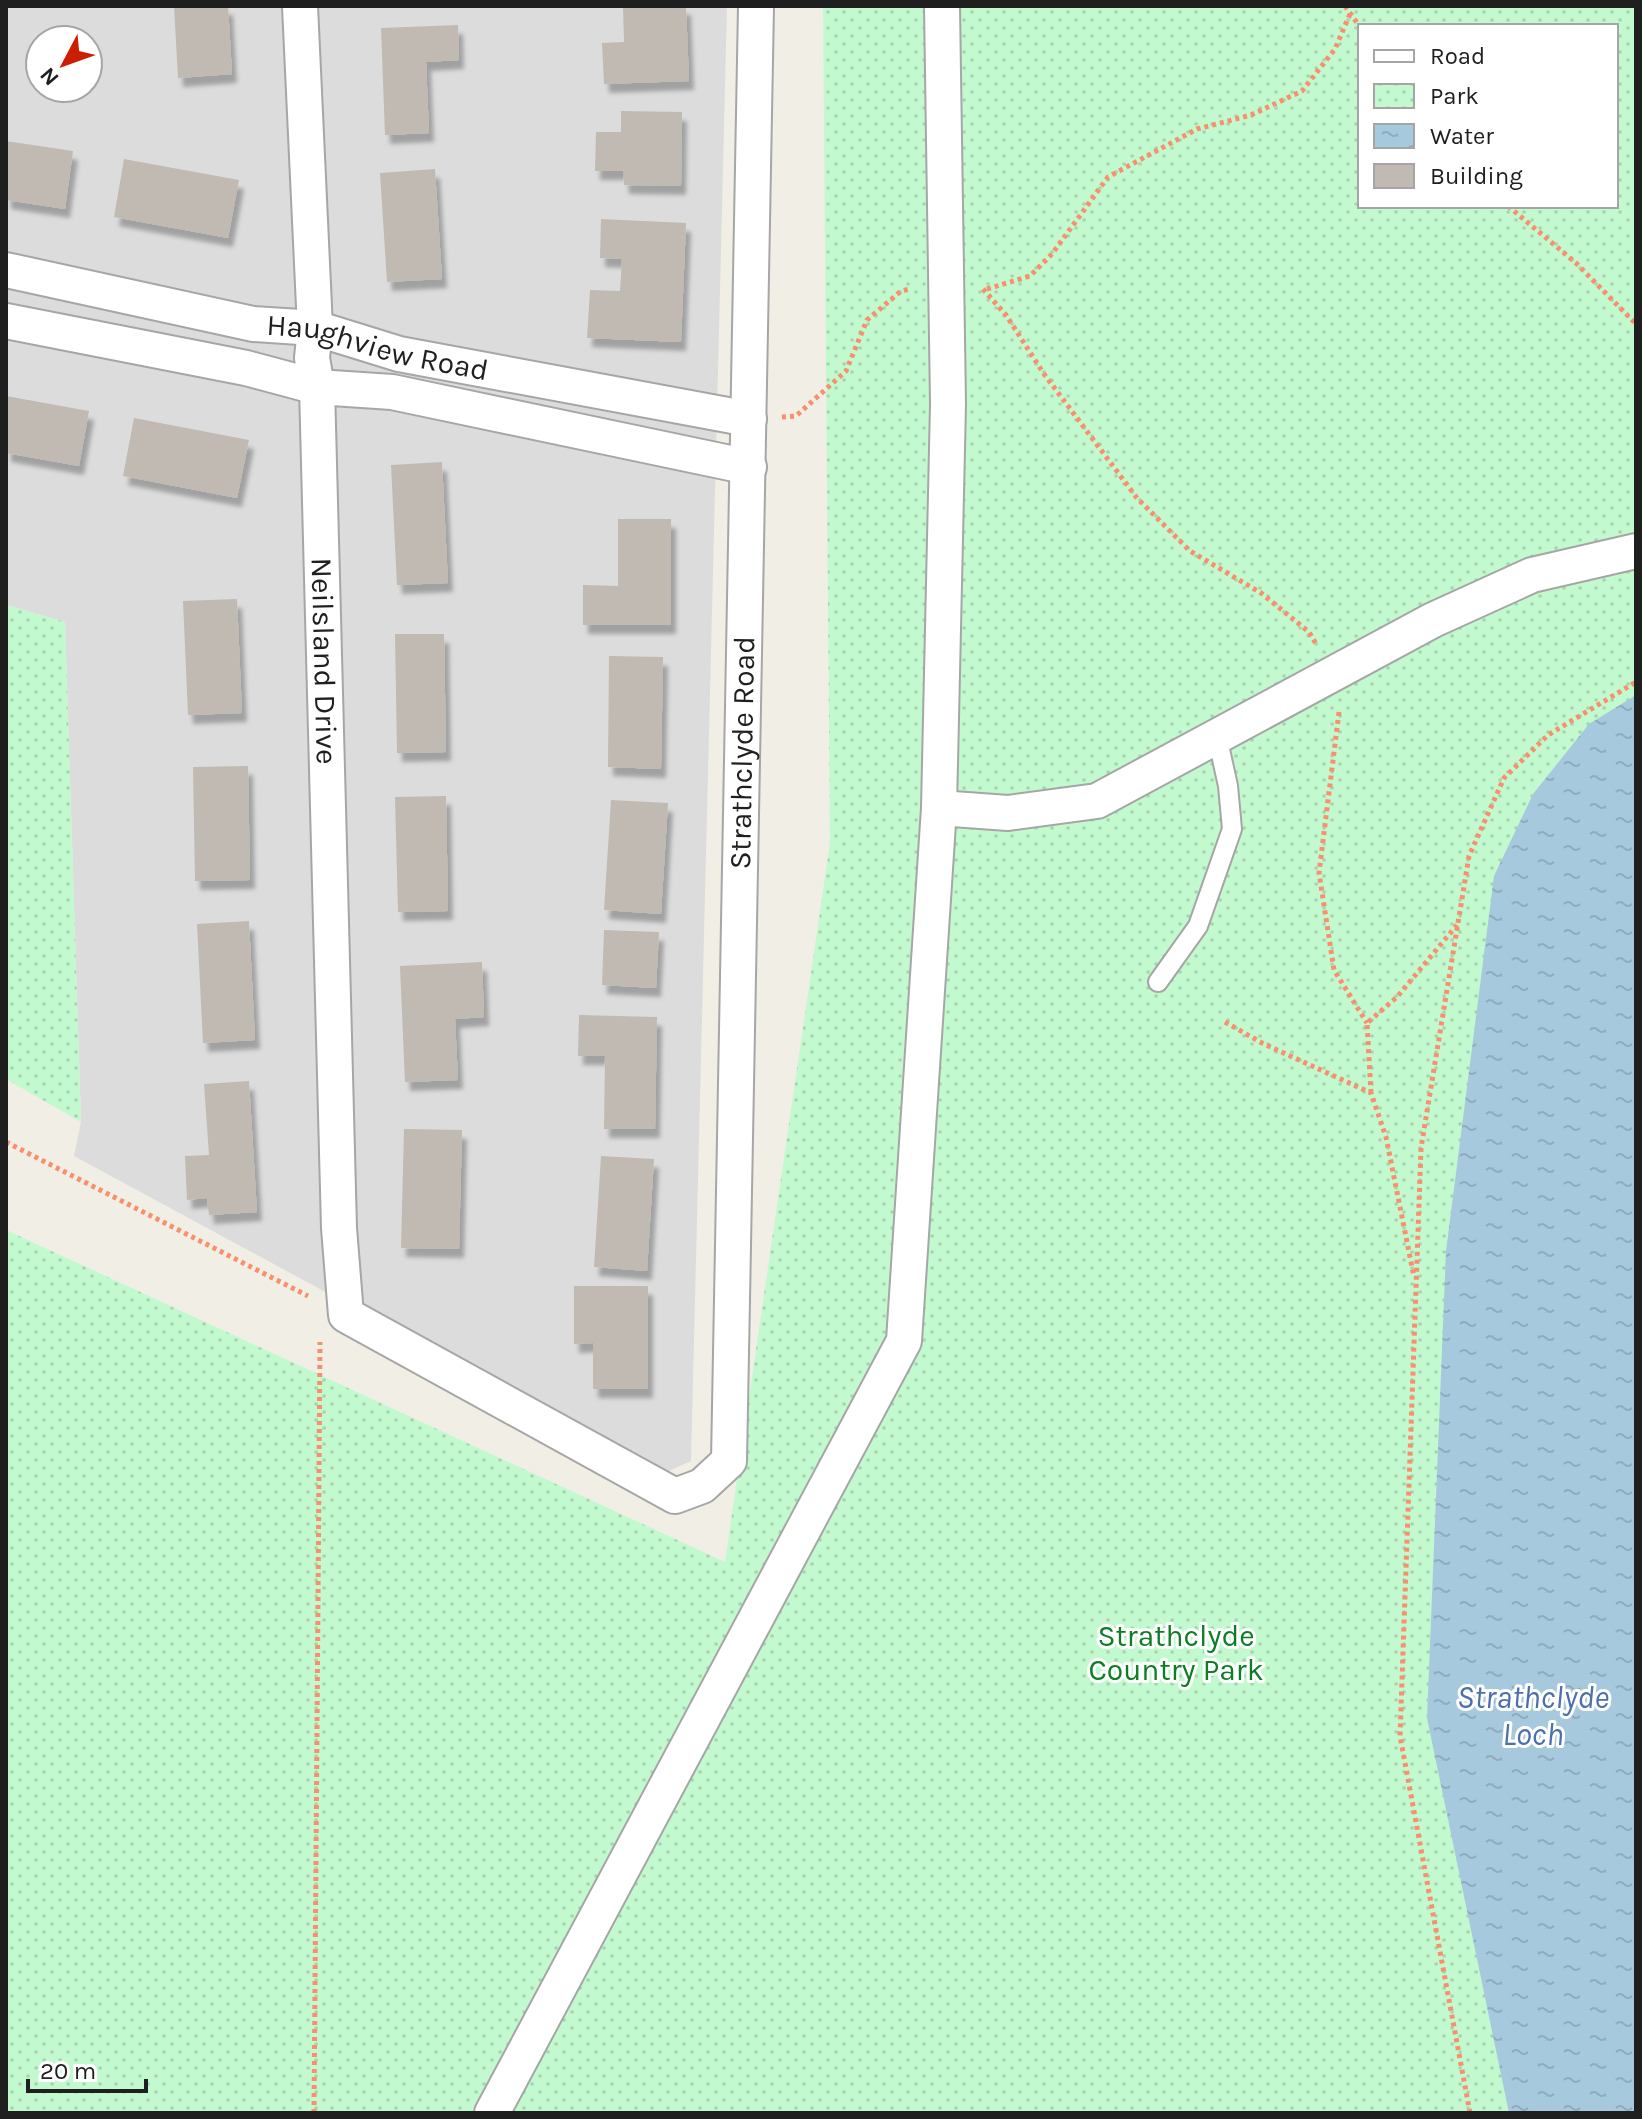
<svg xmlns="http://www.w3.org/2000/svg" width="1642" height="2119" font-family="Karla,sans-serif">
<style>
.residential{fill:#dddcdc;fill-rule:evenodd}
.park{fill:url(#park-dots);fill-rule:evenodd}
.water{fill:url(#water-ripples)}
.building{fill:#c0bab2;filter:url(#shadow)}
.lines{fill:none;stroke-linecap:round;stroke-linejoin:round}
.lane-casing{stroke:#a6a6a6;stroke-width:22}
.street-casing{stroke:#a6a6a6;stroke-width:38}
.path{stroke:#f88f6e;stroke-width:5;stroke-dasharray:4 4;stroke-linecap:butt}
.lane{stroke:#fff;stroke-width:18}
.street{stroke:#fff;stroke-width:34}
.labels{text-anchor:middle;stroke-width:6;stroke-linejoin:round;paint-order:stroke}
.street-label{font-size:30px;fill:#1f1f1f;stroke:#fff}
.park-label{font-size:30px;fill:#0d7d26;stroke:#fff}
.water-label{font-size:32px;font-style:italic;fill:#4c6fae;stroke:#fff}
</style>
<defs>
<pattern id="park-dots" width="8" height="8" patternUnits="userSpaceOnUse" patternTransform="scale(2)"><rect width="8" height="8" fill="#c3f9cf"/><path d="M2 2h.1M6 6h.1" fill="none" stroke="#a7d5b1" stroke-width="1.8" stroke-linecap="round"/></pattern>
<pattern id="water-ripples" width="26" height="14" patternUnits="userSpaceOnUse" patternTransform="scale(2)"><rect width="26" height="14" fill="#a6c9dd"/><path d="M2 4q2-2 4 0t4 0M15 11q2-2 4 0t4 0" fill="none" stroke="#8eacbd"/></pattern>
<filter id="shadow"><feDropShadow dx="5" dy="9" stdDeviation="2" flood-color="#0004"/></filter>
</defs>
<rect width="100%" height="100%" fill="#f0eee5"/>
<!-- residential -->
<path class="residential" d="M 6,6 L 727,6 L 691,1461 L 662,1474 L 74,1156 L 81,1122 L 65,622 L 6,605 ZM 40,40 L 88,40 L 88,88 L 40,88 Z"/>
<!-- park -->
<path class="park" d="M 823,6 L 1636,6 L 1636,2113 L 6,2113 L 6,1230 L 725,1562 L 830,843 ZM 1360,26 L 1616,26 L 1616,206 L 1360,206 Z
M 6,605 L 65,622 L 81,1122 L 6,1079 Z"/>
<!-- water -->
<path class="water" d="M 1636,695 L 1636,2113 L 1509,2113 L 1427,1718 L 1446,1251 L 1494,876 L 1533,794 L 1589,724 Z"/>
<!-- building -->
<path class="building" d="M 174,6 L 228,6 L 232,74 L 178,78 Z
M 623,6 L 686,6 L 689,81 L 604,84 L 602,43 L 624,42 Z
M 458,25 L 459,60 L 426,62 L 429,133 L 385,135 L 381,28 Z
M 621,111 L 682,112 L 681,186 L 624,185 L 623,171 L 595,171 L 596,132 L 621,132 Z
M 6,141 L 73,151 L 65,209 L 6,200 Z
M 124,159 L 239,180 L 228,238 L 114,217 Z
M 435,169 L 442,279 L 387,282 L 380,173 Z
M 601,219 L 686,223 L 681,342 L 587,338 L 590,290 L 620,291 L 622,259 L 600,258 Z
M 6,396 L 89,411 L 79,466 L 6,453 Z
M 134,418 L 249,440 L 237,498 L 123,476 Z
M 442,462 L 448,583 L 397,585 L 391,465 Z
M 618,519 L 671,519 L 671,625 L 583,625 L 583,585 L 618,586 Z
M 237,599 L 242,713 L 188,715 L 183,601 Z
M 395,634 L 444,634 L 446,752 L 397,753 Z
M 609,656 L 663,657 L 661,769 L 608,767 Z
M 248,766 L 250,880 L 195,881 L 193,767 Z
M 446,796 L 448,911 L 398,912 L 395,797 Z
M 611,800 L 668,803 L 661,914 L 604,910 Z
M 249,921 L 255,1040 L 203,1043 L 197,924 Z
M 604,930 L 659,932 L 656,988 L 602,985 Z
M 482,962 L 484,1017 L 455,1019 L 458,1080 L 405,1082 L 400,966 Z
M 579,1015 L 657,1017 L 655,1129 L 604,1129 L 605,1056 L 578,1056 Z
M 249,1081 L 257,1212 L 209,1215 L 207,1198 L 187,1200 L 185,1156 L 209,1155 L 204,1084 Z
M 404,1129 L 462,1130 L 459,1249 L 401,1248 Z
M 601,1156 L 654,1159 L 647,1271 L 594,1267 Z
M 574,1286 L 648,1286 L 648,1389 L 593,1389 L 593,1343 L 574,1344 Z"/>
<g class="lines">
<defs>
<path id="lane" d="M 1158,982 L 1198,926 L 1232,829 L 1228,786 L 1217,736"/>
<g id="street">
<path id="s1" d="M 300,6 L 315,328 L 312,358 L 317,387 L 339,1228 L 346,1315 L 675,1496 L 702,1486 L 729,1461 L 756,6"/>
<path id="s2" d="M 6,270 L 253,324 L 315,328 L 399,354 L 749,419"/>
<path d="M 6,321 L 246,368 L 317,387 L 392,392 L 749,467"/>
<path d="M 939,808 L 1008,813 L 1097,801 L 1433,620 L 1532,575 L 1636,551"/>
<path d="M 492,2113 L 904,1341 L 939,808 L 948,404 L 942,6"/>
</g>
</defs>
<!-- lane casing -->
<use href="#lane" class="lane-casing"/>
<!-- street casing -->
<use href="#street" class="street-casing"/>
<!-- path -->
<path class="path" d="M 1345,6 L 1360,27
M 1508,206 L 1576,263 L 1636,324
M 983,289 L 1006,315 L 1044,374 L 1137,498 L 1190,551 L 1261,593 L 1309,632 L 1316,644
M 987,289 L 1030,276 L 1052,254 L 1108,177 L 1197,129 L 1251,115 L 1302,91 L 1335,49 L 1350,14
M 782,417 L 796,416 L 846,371 L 867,320 L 901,291 L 910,289
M 1339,712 L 1319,873 L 1334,970 L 1367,1023
M 1225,1022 L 1262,1043 L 1371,1093 L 1386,1137 L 1414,1277
M 1371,1093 L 1367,1023 L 1397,997 L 1457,925
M 6,1142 L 308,1296
M 314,2113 L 320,1342
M 1470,2113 L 1400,1736 L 1421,1148 L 1469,856 L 1504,778 L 1548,735 L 1636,682"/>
<!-- lane -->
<use href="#lane" class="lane"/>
<!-- street -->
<use href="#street" class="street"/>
</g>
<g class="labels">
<!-- street labels -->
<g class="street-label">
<text dy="10" stroke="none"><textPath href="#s2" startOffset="380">Haughview Road</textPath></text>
<text dy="10" stroke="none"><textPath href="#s1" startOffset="656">Neilsland Drive</textPath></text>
<text dy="10" stroke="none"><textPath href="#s1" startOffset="2460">Strathclyde Road</textPath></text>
</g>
<!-- park labels -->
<g class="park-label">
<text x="1176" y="1646">Strathclyde<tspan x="1176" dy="34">Country Park</tspan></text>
</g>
<!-- water labels -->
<g class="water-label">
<text x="1533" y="1708">Strathclyde<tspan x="1533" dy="37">Loch</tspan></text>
</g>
</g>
<!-- border -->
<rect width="1642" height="2119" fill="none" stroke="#1f1f1f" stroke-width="16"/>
<!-- legend -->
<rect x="1358" y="24" width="260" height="184" fill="#ffffff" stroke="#a5a5a5" stroke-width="2"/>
<rect x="1374" y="50" width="40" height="12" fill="#ffffff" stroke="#a5a5a5" stroke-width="2"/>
<text x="1430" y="64" font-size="24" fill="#1f1f1f">Road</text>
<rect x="1374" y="84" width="40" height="24" fill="url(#park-dots)" stroke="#a5a5a5" stroke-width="2"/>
<text x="1430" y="104" font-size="24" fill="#1f1f1f">Park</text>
<rect x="1374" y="124" width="40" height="24" fill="url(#water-ripples)" stroke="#a5a5a5" stroke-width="2"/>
<text x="1430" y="144" font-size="24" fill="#1f1f1f">Water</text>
<rect x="1374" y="164" width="40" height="24" fill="#c0bab2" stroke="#a5a5a5" stroke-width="2"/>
<text x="1430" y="184" font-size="24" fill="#1f1f1f">Building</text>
<!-- north arrow -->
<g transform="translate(64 64) rotate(229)"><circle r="38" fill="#ffffff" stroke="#a5a5a5" stroke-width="2"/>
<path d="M0-6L14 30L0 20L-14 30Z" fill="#cc1e02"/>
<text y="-12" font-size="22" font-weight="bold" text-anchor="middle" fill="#1f1f1f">N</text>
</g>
<!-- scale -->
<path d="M28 2079v12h118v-12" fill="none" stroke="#1f1f1f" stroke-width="4"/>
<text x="40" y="2079" font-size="24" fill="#1f1f1f" stroke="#ffffff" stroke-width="6" paint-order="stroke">20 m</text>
</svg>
